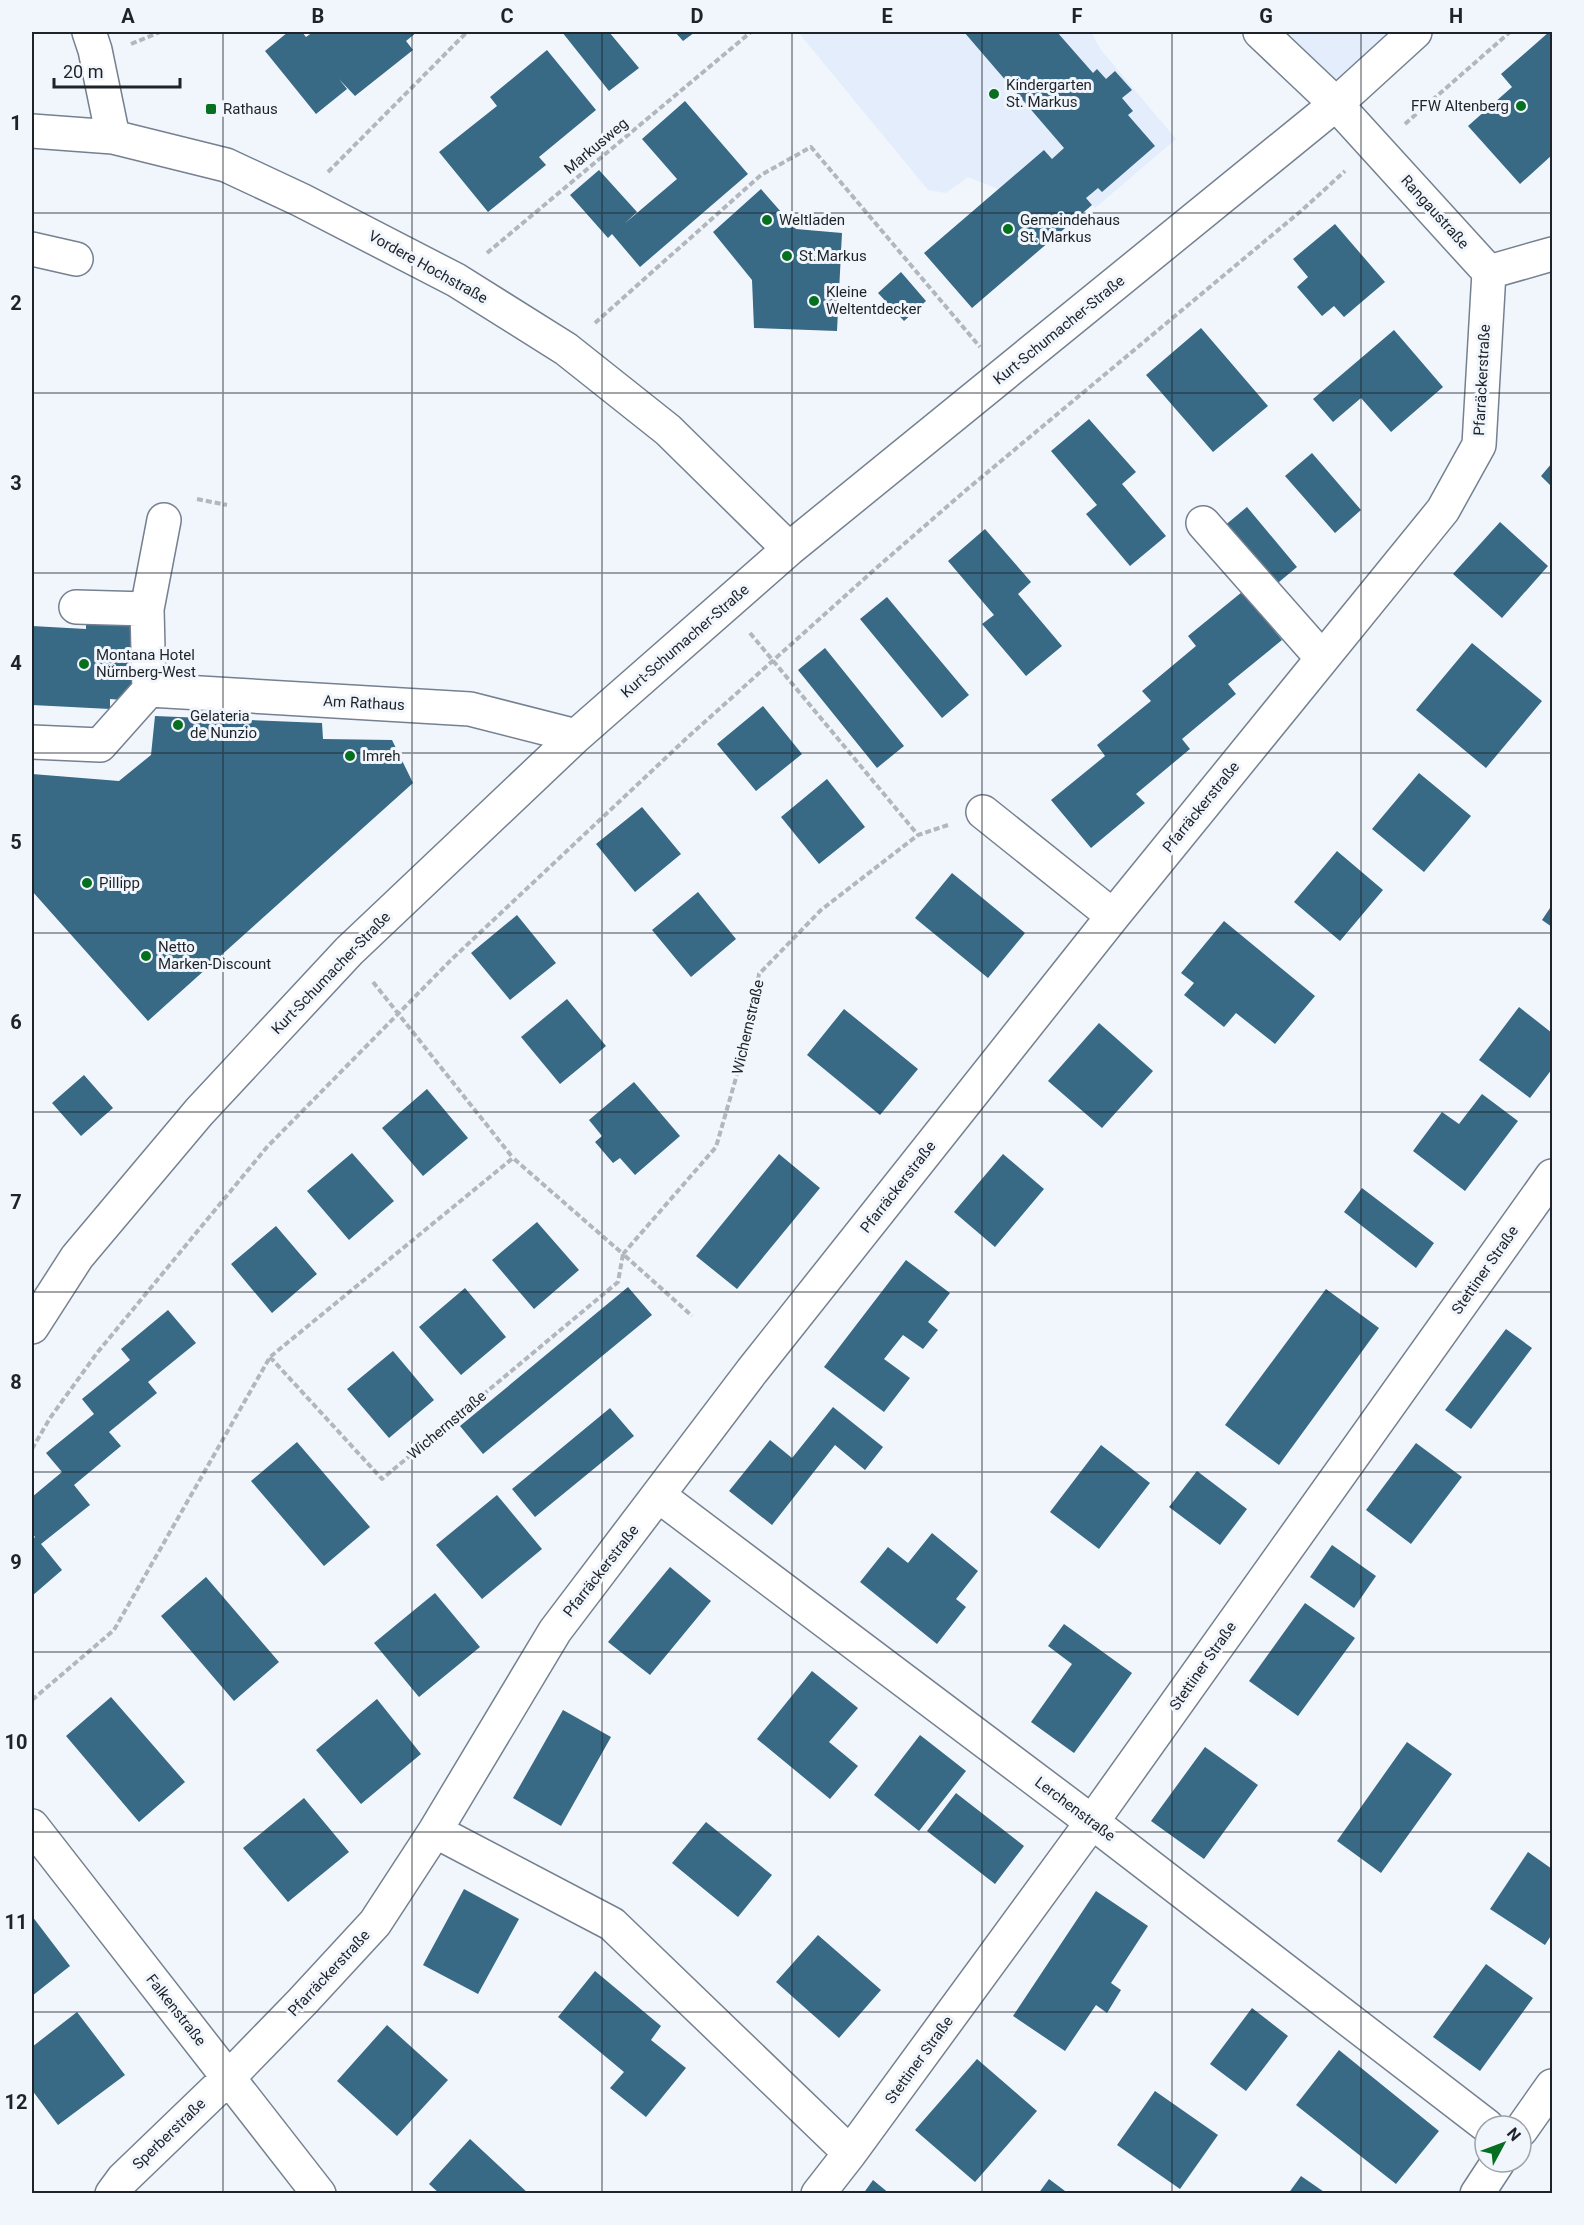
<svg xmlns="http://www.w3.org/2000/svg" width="1584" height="2225" font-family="Roboto,sans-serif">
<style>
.built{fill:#e3edfc}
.building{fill:#386985}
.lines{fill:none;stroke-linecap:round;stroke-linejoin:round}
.minor-casing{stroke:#758090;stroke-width:36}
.path{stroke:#b2b6bd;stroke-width:4;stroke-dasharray:6 3;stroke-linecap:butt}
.minor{stroke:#fff;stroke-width:33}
.grid{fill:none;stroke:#1e2229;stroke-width:1.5;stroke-opacity:0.55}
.poi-dot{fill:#067020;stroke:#f1f6fd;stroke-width:2}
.labels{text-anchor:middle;stroke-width:6;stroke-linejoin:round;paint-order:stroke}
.poi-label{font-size:15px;fill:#1e2229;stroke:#f1f6fd;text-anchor:start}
.street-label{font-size:15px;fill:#1e2229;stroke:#f1f6fd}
.neatline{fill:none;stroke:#1e2229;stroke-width:2}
.grid-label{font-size:20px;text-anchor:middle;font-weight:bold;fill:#1e2229}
</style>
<rect width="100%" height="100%" fill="#f1f6fd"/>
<!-- built -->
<path class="built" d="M 798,32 L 1091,32 L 1101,50 L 1176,139 L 1095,208 L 1045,150 L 998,189 L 968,177 L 946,193 L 928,190 Z
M 1277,32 L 1421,32 L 1348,97 Z"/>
<!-- building -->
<path class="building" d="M 288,32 L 302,32 L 306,37 L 313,32 L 417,32 L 406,41 L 413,50 L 355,96 L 339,79 L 347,89 L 316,114 L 265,51 Z
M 562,32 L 609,32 L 639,68 L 609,91 Z
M 675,32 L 695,32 L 683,41 Z
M 964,32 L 1057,32 L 1093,73 L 1097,69 L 1106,79 L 1115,71 L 1132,90 L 1122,98 L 1133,111 L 1128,115 L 1155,146 L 1102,192 L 1098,188 L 1086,198 L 1092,205 L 972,308 L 924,253 L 1044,150 L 1052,159 L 1064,148 Z
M 1549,32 L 1552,32 L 1552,155 L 1520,184 L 1468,126 L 1512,87 L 1501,74 Z
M 547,50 L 596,110 L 539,157 L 546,165 L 488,212 L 439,152 L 497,106 L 490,97 Z
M 685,101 L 748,174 L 640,267 L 612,234 L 608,238 L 570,195 L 599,170 L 637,212 L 624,224 L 677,179 L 642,139 Z
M 761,189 L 796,229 L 842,233 L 837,331 L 754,328 L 752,280 L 713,232 Z
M 1335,224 L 1385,282 L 1344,317 L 1334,306 L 1322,316 L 1297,287 L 1308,277 L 1293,259 Z
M 901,272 L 926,301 L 904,321 L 878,293 Z
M 1201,328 L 1268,406 L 1213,452 L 1146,375 Z
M 1394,330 L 1443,387 L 1391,432 L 1361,398 L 1333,422 L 1313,399 Z
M 1089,419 L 1136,472 L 1122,484 L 1166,536 L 1130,566 L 1086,514 L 1097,505 L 1051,451 Z
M 1312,453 L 1361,510 L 1335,533 L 1285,476 Z
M 1552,463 L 1552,487 L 1541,476 Z
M 1247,507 L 1297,567 L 1267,592 L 1217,532 Z
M 1500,522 L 1548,566 L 1502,618 L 1453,574 Z
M 985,529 L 1031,582 L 1018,594 L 1062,646 L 1026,676 L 982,624 L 994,615 L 948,561 Z
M 1242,592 L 1282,640 L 1228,684 L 1236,694 L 1182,739 L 1190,749 L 1136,794 L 1145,803 L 1091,848 L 1051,800 L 1105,756 L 1097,745 L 1151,701 L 1142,691 L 1196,646 L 1188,636 Z
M 887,597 L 969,695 L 942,718 L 860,619 Z
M 86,621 L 138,624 L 134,701 L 110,699 L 110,709 L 32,705 L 32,626 L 86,629 Z
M 1472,643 L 1542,701 L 1486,768 L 1416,710 Z
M 825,648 L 904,746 L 877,768 L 798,670 Z
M 763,706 L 802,754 L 756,791 L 717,744 Z
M 155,716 L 322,723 L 323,739 L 392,740 L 413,783 L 148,1021 L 32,891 L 32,774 L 119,781 L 151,755 Z
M 1419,773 L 1471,816 L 1424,872 L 1372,829 Z
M 827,779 L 865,827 L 819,864 L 781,817 Z
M 642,807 L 681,854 L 635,892 L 596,844 Z
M 1337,851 L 1383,890 L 1340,941 L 1294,902 Z
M 952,873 L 1025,933 L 988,978 L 915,918 Z
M 698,892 L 736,939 L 691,977 L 652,930 Z
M 1552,905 L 1552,927 L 1542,920 Z
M 517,915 L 556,963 L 510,1000 L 471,953 Z
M 1224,921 L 1315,996 L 1275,1044 L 1236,1013 L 1224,1027 L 1184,995 L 1194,983 L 1181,973 Z
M 567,999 L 606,1046 L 560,1084 L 521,1037 Z
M 1519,1007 L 1552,1033 L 1552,1069 L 1530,1098 L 1479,1060 Z
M 844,1009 L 918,1069 L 880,1115 L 807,1055 Z
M 1099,1023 L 1153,1071 L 1102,1128 L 1048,1081 Z
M 84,1075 L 113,1108 L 81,1136 L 52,1103 Z
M 634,1082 L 680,1136 L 635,1175 L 620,1158 L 613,1163 L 595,1142 L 602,1136 L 589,1120 Z
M 427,1089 L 468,1138 L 423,1176 L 382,1128 Z
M 1482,1094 L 1518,1121 L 1465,1191 L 1413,1151 L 1442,1112 L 1459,1124 Z
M 352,1153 L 394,1201 L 349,1240 L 307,1191 Z
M 779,1154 L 820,1188 L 737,1289 L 696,1256 Z
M 1003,1154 L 1044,1189 L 995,1247 L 954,1212 Z
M 1362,1188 L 1434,1243 L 1416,1268 L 1344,1212 Z
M 537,1222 L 579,1270 L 534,1309 L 492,1260 Z
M 276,1226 L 317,1274 L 272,1313 L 231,1264 Z
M 906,1260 L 950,1293 L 928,1322 L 938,1330 L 923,1349 L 903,1335 L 884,1359 L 910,1378 L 884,1412 L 824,1367 Z
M 628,1287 L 652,1315 L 483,1454 L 460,1426 Z
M 465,1288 L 506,1337 L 461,1375 L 419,1327 Z
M 1326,1289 L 1379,1328 L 1279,1465 L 1225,1425 Z
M 168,1310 L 196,1343 L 148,1382 L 157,1393 L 109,1432 L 121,1446 L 74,1485 L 90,1505 L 41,1544 L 62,1570 L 32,1596 L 32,1541 L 35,1537 L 32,1533 L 32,1497 L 62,1472 L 46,1453 L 94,1414 L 82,1399 L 130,1360 L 121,1349 Z
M 1506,1329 L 1532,1348 L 1471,1429 L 1445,1410 Z
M 393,1351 L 434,1400 L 389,1438 L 347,1389 Z
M 833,1407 L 883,1447 L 865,1470 L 835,1445 L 772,1525 L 729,1491 L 770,1440 L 792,1458 Z
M 610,1408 L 634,1436 L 535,1517 L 512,1489 Z
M 297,1442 L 370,1527 L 324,1566 L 251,1481 Z
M 1416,1443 L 1462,1477 L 1411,1544 L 1366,1510 Z
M 1101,1445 L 1150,1483 L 1099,1549 L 1050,1512 Z
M 1197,1471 L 1247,1509 L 1220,1545 L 1169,1507 Z
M 497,1495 L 542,1549 L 482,1599 L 436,1545 Z
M 932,1533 L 978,1571 L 956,1599 L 966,1607 L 937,1644 L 860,1582 L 888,1547 L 908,1563 Z
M 1332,1545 L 1376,1576 L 1354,1608 L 1310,1577 Z
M 670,1567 L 711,1601 L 650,1675 L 608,1642 Z
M 206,1577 L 279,1662 L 234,1701 L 161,1616 Z
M 435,1593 L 480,1647 L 419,1697 L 374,1643 Z
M 1305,1603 L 1355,1638 L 1298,1716 L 1249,1681 Z
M 1064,1624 L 1132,1673 L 1074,1753 L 1031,1722 L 1072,1664 L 1048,1646 Z
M 812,1671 L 858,1708 L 829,1742 L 858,1766 L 830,1799 L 757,1739 Z
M 111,1697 L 185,1782 L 139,1822 L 66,1736 Z
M 377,1699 L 421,1754 L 361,1804 L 316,1750 Z
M 563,1710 L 611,1737 L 561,1826 L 513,1798 Z
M 920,1735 L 966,1771 L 919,1831 L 874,1795 Z
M 1407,1742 L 1452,1774 L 1381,1873 L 1337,1841 Z
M 1205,1747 L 1258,1785 L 1204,1859 L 1151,1821 Z
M 956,1793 L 1024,1846 L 995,1884 L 927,1831 Z
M 304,1798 L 349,1852 L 288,1902 L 243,1848 Z
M 706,1822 L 772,1875 L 738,1917 L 672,1863 Z
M 1528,1852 L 1552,1869 L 1552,1934 L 1545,1945 L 1490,1909 Z
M 464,1889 L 519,1919 L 478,1994 L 423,1965 Z
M 1096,1891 L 1148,1926 L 1111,1983 L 1121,1990 L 1107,2013 L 1096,2005 L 1065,2051 L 1013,2016 Z
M 32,1916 L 70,1966 L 32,1996 Z
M 818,1935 L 881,1990 L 839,2038 L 776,1982 Z
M 1486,1964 L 1533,1998 L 1480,2071 L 1433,2037 Z
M 595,1971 L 661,2026 L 651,2040 L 686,2068 L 646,2117 L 610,2088 L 624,2072 L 558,2017 Z
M 1252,2008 L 1288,2036 L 1246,2091 L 1210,2064 Z
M 77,2012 L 125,2075 L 58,2125 L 32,2090 L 32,2047 Z
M 387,2025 L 448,2080 L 397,2136 L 337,2081 Z
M 1339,2050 L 1439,2131 L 1396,2184 L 1296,2105 Z
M 977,2059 L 1037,2111 L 975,2182 L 915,2130 Z
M 1155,2091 L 1218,2135 L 1180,2189 L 1117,2145 Z
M 470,2139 L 529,2194 L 440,2194 L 429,2184 Z
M 1301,2176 L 1327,2194 L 1288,2194 Z
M 1049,2179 L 1069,2194 L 1038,2194 Z
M 873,2180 L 890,2194 L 863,2194 Z"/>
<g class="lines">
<defs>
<path id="minor" d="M 89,32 L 95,50 L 113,137
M 1260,32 L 1336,104 L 1489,272 L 1552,254
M 32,131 L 113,137 L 226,165 L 301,200 L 456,280 L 566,349 L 668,430 L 789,549
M 32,249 L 76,259
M 1203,523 L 1322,658
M 76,607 L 147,609 L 149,690
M 147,609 L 164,520
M 32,742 L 100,745 L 149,690 L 470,709 L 576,736
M 983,812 L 1113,916
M 32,1327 L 77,1257 L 199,1112 L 349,951 L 576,736 L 789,549 L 1336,104 L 1415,32
M 659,1496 L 1092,1822 L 1487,2126
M 32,1826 L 319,2194
M 435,1831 L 612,1924 L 850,2153
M 1521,2130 L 1552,2086
M 112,2194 L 123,2179 L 229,2077 L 302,2002 L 375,1923 L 435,1831 L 555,1631 L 752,1371 L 1113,916 L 1443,510 L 1479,445 L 1489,272
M 818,2194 L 850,2153 L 1092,1822 L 1552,1176
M 1477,2194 L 1498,2162"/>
</defs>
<!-- minor casing -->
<use href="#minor" class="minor-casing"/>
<!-- path -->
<path class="path" d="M 131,44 L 160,32
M 1405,124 L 1510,32
M 328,172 L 467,32
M 487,253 L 751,32
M 595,323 L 761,175 L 811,147 L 980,347
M 197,499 L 227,505
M 750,633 L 918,835
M 373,982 L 513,1158
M 270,1357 L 382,1479 L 618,1282 L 623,1254 L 692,1316
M 32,1449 L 50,1418 L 97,1353 L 267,1147 L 452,959 L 689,736 L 874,570 L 965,491 L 1301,211 L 1345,171
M 32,1700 L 114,1630 L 270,1357 L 513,1158 L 623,1254 L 716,1147 L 749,1033 L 759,974 L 821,910 L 918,835 L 948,825"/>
<!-- minor -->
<use href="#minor" class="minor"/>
</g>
<!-- grid -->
<path class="grid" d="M 223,32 L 223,2194M 412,32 L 412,2194M 602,32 L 602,2194M 792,32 L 792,2194M 982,32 L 982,2194M 1172,32 L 1172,2194M 1361,32 L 1361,2194M 32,213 L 1552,213M 32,393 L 1552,393M 32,573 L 1552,573M 32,753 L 1552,753M 32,933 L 1552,933M 32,1112 L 1552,1112M 32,1292 L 1552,1292M 32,1472 L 1552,1472M 32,1652 L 1552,1652M 32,1832 L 1552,1832M 32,2012 L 1552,2012"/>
<!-- markers -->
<g class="poi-dot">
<circle cx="994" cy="94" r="6"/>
<circle cx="1521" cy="106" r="6"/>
<rect x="205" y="103" width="12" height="12" rx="3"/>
<circle cx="767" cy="220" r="6"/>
<circle cx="1008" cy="229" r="6"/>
<circle cx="787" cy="256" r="6"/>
<circle cx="814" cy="301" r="6"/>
<circle cx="84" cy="664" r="6"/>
<circle cx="178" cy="725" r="6"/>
<circle cx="350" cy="756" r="6"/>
<circle cx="87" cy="883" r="6"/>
<circle cx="146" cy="956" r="6"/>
</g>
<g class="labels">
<!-- poi labels -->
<g class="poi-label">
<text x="1006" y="90">Kindergarten<tspan x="1006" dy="17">St. Markus</tspan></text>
<text x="1509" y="111" text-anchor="end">FFW Altenberg</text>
<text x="223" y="114">Rathaus</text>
<text x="779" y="225">Weltladen</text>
<text x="1020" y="225">Gemeindehaus<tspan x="1020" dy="17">St. Markus</tspan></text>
<text x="799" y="261">St.Markus</text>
<text x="826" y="297">Kleine<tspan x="826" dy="17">Weltentdecker</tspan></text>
<text x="96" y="660">Montana Hotel<tspan x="96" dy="17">Nürnberg-West</tspan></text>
<text x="190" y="721">Gelateria<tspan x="190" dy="17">de Nunzio</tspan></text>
<text x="362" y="761">Imreh</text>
<text x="99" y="888">Pillipp</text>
<text x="158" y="952">Netto<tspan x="158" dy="17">Marken-Discount</tspan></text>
</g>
<!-- street labels -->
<g class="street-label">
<text transform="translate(596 146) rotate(-40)" y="5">Markusweg</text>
<text transform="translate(1435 212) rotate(48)" y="5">Rangaustraße</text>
<text transform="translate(428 267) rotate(29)" y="5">Vordere Hochstraße</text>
<text transform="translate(1059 330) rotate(-39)" y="5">Kurt-Schumacher-Straße</text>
<text transform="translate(1482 380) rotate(-87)" y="5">Pfarräckerstraße</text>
<text transform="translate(685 641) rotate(-41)" y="5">Kurt-Schumacher-Straße</text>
<text transform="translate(364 703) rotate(3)" y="5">Am Rathaus</text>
<text transform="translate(1201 807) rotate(-51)" y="5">Pfarräckerstraße</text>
<text transform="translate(331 973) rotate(-46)" y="5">Kurt-Schumacher-Straße</text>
<text transform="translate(748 1027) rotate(-77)" y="5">Wichernstraße</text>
<text transform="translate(898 1187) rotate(-52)" y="5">Pfarräckerstraße</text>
<text transform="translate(1485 1270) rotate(-55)" y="5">Stettiner Straße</text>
<text transform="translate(447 1425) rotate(-40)" y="5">Wichernstraße</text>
<text transform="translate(601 1571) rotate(-52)" y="5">Pfarräckerstraße</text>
<text transform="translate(1203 1666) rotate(-55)" y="5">Stettiner Straße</text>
<text transform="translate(1075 1809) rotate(37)" y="5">Lerchenstraße</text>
<text transform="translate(329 1973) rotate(-47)" y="5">Pfarräckerstraße</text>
<text transform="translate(176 2010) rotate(52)" y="5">Falkenstraße</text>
<text transform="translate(919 2060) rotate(-54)" y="5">Stettiner Straße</text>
<text transform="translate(169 2134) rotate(-44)" y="5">Sperberstraße</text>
</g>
</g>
<!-- border -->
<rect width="1584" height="2225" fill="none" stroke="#f1f6fd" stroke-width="66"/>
<!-- north arrow -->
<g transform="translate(1503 2144) rotate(49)"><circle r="28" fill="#f1f6fd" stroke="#9da1a8" stroke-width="1.5"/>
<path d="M0-4.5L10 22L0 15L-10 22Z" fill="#067020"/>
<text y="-9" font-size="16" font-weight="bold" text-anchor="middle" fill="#1e2229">N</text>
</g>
<!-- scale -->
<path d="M54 78v9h126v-9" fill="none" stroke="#1e2229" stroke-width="3"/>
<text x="63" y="78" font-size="18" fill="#1e2229" stroke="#f1f6fd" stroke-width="4.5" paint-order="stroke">20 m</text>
<rect x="33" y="33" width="1518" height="2159" class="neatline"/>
<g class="grid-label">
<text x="128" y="23">A</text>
<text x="318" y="23">B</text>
<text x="507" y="23">C</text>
<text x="697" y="23">D</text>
<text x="887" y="23">E</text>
<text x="1077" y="23">F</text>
<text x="1266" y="23">G</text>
<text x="1456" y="23">H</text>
<text x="16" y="130">1</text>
<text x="16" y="310">2</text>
<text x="16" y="490">3</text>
<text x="16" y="670">4</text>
<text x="16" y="849">5</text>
<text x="16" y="1029">6</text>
<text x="16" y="1209">7</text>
<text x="16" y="1389">8</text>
<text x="16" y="1569">9</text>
<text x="16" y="1749">10</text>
<text x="16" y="1929">11</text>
<text x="16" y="2109">12</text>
</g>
</svg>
